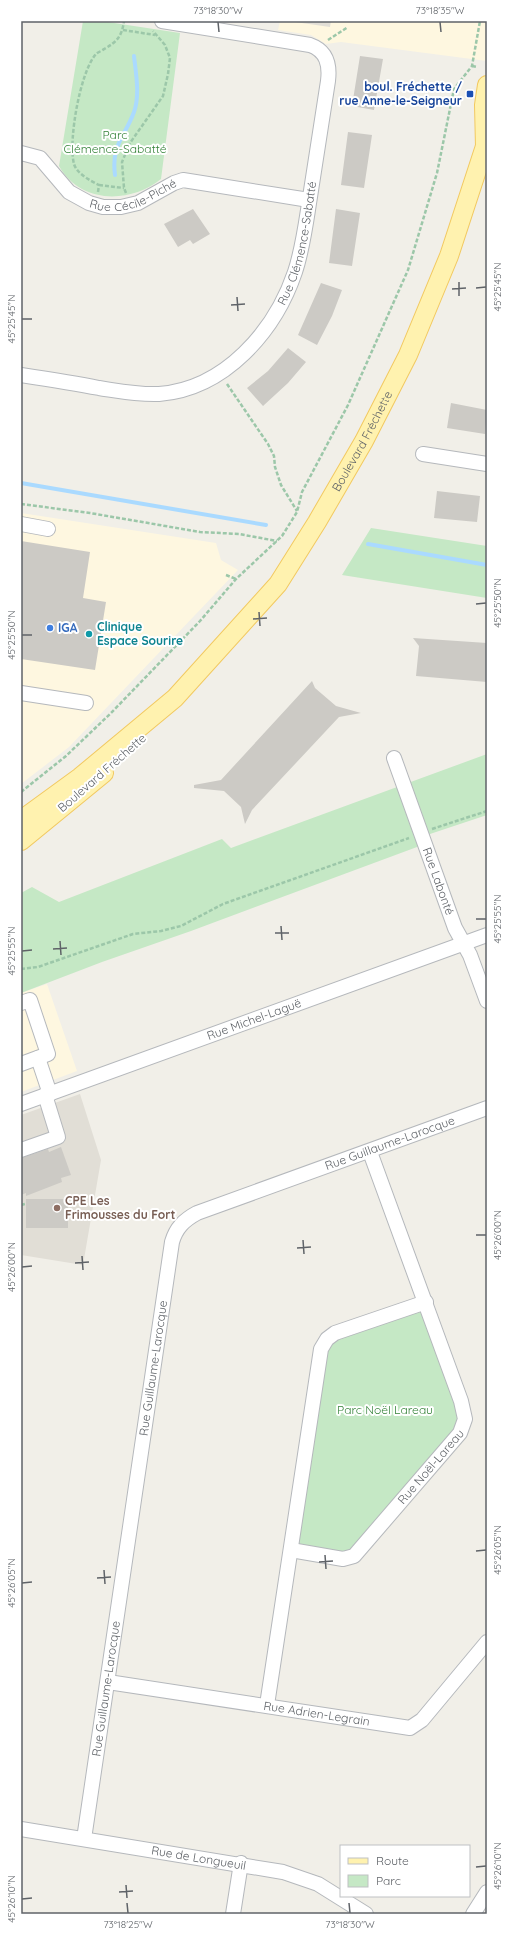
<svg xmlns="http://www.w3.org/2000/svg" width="508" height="1935" font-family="Quicksand,sans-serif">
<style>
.commercial{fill:#fef7e0}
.education{fill:#e1ded6}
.green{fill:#c5e8c5}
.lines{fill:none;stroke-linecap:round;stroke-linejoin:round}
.stream{stroke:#aadaff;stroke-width:4}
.building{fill:#cccac5}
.minor-casing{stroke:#b5b8bc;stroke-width:16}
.major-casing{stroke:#f2c960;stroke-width:20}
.path{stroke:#9cc7a9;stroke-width:2.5;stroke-dasharray:4 2;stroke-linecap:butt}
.minor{stroke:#fff;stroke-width:14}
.major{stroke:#fff2af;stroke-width:18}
.ticks{fill:none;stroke:#5f6368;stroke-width:1.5}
.transit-dot{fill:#1a4fb4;stroke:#fff;stroke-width:1.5}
.shop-dot{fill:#3f7fe0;stroke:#fff;stroke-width:1.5}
.culture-dot{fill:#0f9aa8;stroke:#fff;stroke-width:1.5}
.education-dot{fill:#8d6e63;stroke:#fff;stroke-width:1.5}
.labels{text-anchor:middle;stroke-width:4;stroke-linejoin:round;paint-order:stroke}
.transit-label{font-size:12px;font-weight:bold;fill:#164399;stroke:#fff;text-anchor:end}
.park-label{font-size:12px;fill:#348238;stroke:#fff}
.street-label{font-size:12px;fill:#5f6368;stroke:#fff}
.culture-label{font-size:12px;font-weight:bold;fill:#0d838f;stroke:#fff;text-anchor:start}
.shop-label{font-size:12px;font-weight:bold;fill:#366cbe;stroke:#fff;text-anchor:start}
.education-label{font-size:12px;font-weight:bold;fill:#785e54;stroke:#fff;text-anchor:start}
.neatline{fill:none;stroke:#5f6368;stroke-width:1.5}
.ticks-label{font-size:10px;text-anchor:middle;fill:#5f6368}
</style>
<rect width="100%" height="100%" fill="#f1efe8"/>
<!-- commercial -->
<path class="commercial" d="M 280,21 L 487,21 L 487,61 L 341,42 L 326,44 L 311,35 L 278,30 Z
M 21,513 L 216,543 L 221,560 L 238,570 L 69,747 L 21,784 Z
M 47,984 L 77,1071 L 21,1092 L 21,993 Z"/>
<!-- education -->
<path class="education" d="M 288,21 L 331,21 L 330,27 Z
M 80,1094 L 101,1160 L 83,1265 L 21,1255 L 21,1115 Z"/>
<!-- green -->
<path class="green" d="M 83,21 L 101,21 L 180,33 L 161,179 C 130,204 80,204 59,166 Z
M 371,528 L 487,546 L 487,598 L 342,575 Z
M 487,754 L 487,815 L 430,834 L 417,847 L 191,931 L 102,962 L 21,993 L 21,893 L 32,887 L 59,902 L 222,839 L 231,848 Z
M 428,1305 L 470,1428 L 350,1555 L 293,1554 L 315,1367 L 332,1336 Z"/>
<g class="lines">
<!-- stream -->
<path class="stream" d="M 115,175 C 111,144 125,137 134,112 C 140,95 136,74 134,56
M 21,483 L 266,525
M 368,544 L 487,565"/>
</g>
<!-- building -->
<path class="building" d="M 360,56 L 383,59 L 374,110 L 352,106 Z
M 348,132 L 372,135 L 364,188 L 341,185 Z
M 193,209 L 210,234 L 193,244 L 190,240 L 178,247 L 164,224 Z
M 336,209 L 360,213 L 352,266 L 329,263 Z
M 321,283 L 342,290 L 332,316 L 317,345 L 298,335 Z
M 288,348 L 306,362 L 288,383 L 263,406 L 247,388 L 268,371 Z
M 451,403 L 487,410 L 485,434 L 447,428 Z
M 437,491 L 480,496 L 477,522 L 434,518 Z
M 21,541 L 90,552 L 83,598 L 106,602 L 95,670 L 21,659 Z
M 413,638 L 487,643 L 487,682 L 416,676 L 419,646 Z
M 312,681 L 315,688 L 336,706 L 361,713 L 339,717 L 252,810 L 245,824 L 241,807 L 224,791 L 194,788 L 194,785 L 221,780 Z
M 61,1147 L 71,1175 L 61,1178 L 62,1182 L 26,1196 L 26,1193 L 21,1195 L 21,1158 L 48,1149 L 49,1152 Z
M 26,1199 L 68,1199 L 68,1228 L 26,1228 Z"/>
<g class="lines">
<defs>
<g id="minor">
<path id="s1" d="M 21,153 L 40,158 L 69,192 L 89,203 L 103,207 L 121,207 L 138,203 L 174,183 L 183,180 L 309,200"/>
<path id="s2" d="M 21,375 C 47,379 73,383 99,388 C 119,391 139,395 159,394 C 225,389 275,331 295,272 C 303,248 306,222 310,197 C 316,159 322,120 328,81 C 330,65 327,51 310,45 L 162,21"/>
<path d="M 423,454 L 487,464"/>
<path d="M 21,524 L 48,529"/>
<path d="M 21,693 L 86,703"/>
<path id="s3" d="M 394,758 L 455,928 L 470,955 L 487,1001"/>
<path d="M 21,1003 L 30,1000 L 48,1054 L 21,1064"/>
<path d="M 38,1058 L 50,1094"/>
<path id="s4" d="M 21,1104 L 487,935"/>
<path d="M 21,1150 L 58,1137 L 45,1095"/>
<path id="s5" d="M 291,1550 L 343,1559 L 354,1556 L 460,1433 L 465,1419 L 461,1401 L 370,1152"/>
<path id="s6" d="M 108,1682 L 410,1728 L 422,1720 L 487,1642"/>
<path d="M 267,1705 L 321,1349 L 327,1339 L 335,1333 L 426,1302"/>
<path id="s7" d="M 21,1829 L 283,1872 L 318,1884 L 366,1914"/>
<path id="s8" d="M 84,1839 L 172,1242 C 176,1228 184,1220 197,1213 L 487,1108"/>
<path d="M 233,1914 L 241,1863"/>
<path d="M 473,1914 L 487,1892"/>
</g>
<g id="major">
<path d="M 485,147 L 484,105 L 487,85"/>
<path id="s9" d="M 21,820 L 80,777 L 175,698 L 278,584 L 317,522 L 364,441 L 408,355 L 449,256 L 487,140"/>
<path d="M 21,841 L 104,773"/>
</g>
</defs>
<!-- minor casing -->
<use href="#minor" class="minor-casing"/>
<!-- major casing -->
<use href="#major" class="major-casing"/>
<!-- path -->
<path class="path" d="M 123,30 L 155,35
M 328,40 L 348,27
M 472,66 L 477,67
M 99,185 L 124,188
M 98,192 L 99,185 C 91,181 77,174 74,164 C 68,141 80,72 96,54 C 98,52 102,51 104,49 C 117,42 122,36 124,21
M 126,193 L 124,188 L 122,162 L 130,143 L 163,96 L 168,74 L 170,58 L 165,45 L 153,31
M 227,384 L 268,444 L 274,456 L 275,467 L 281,485 L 297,511
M 21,504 L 90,513 L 200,532 L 239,534 L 277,541
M 226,575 L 236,579
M 21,792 L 66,756 L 111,713 L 200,621 L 236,579 L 282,536 L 297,512 L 302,492 L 348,405 L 408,270 L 437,173 L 454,89 L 472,66 L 480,21
M 432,829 L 487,811
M 21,969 L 38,967 L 133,934 L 161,931 L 181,926 L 223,904 L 409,838
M 21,1205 L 25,1204"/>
<!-- minor -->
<use href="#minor" class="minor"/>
<!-- major -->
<use href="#major" class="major"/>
</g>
<!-- ticks -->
<path class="ticks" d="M 218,22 L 219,32M 440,22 L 441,32M 459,282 L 459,296M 476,288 L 486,287M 452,289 L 466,288M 237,297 L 238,311M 231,305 L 245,304M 22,319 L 32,319M 476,604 L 486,603M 259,612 L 260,626M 253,619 L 267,618M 22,635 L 32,635M 476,919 L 486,919M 281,926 L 282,940M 275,933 L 289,933M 60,941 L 61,955M 53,949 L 67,948M 22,951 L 32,950M 476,1235 L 486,1235M 303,1240 L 304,1254M 297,1248 L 311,1247M 82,1256 L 83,1270M 75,1263 L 89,1262M 22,1267 L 32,1266M 476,1551 L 486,1550M 325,1555 L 326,1569M 319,1562 L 333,1561M 104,1570 L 105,1584M 97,1578 L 111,1577M 22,1583 L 32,1582M 476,1867 L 486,1866M 126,1885 L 127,1898M 119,1892 L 133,1891M 22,1899 L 32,1898M 127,1903 L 128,1913M 349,1903 L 350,1913"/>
<!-- markers -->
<rect class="transit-dot" x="466" y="90" width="8" height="8" rx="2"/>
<circle class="shop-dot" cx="50" cy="628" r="4"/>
<circle class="culture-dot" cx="89" cy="634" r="4"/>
<circle class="education-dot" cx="57" cy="1208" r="4"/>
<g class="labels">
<!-- transit labels -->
<g class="transit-label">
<text x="462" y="91">boul. Fréchette /<tspan x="462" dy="14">rue Anne-le-Seigneur</tspan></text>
</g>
<!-- park labels -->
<g class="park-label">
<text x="115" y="139">Parc<tspan x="115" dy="14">Clémence-Sabatté</tspan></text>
<text x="385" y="1414">Parc Noël Lareau</text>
</g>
<!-- street labels -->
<g class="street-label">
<text dy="4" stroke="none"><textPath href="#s1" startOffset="134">Rue Cécile-Piché</textPath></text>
<text dy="4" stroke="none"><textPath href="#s2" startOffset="361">Rue Clémence-Sabatté</textPath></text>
<text dy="4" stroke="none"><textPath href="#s9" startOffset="516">Boulevard Fréchette</textPath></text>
<text transform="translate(102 773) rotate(-41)" y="4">Boulevard Fréchette</text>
<text dy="4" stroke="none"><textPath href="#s3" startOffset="131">Rue Labonté</textPath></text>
<text dy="4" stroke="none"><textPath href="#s4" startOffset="248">Rue Michel-Laguë</textPath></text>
<text dy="4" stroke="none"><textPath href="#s8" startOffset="848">Rue Guillaume-Larocque</textPath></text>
<text dy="4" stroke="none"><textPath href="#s8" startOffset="476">Rue Guillaume-Larocque</textPath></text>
<text dy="4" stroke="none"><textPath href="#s5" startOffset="182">Rue Noël-Lareau</textPath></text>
<text dy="4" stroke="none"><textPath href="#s8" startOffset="152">Rue Guillaume-Larocque</textPath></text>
<text dy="4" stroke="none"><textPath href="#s6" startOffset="211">Rue Adrien-Legrain</textPath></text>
<text dy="4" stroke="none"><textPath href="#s7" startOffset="180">Rue de Longueuil</textPath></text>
</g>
<!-- culture labels -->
<g class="culture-label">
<text x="97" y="631">Clinique<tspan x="97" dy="14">Espace Sourire</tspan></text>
</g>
<!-- shop labels -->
<g class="shop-label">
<text x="58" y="632">IGA</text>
</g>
<!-- education labels -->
<g class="education-label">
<text x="65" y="1205">CPE Les<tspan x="65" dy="14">Frimousses du Fort</tspan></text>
</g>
</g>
<!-- border -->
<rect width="508" height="1935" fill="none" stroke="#ffffff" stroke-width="44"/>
<!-- legend -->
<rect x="340" y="1845" width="130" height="52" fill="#ffffff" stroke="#bfc1c3"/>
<rect x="348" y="1858" width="20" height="6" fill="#fff2af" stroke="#bfc1c3"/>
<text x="376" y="1865" font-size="12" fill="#5f6368">Route</text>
<rect x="348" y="1875" width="20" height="12" fill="#c5e8c5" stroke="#bfc1c3"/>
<text x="376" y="1885" font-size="12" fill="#5f6368">Parc</text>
<rect x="22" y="22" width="464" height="1891" class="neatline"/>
<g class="ticks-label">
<text x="218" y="14">73°18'30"W</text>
<text x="440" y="14">73°18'35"W</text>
<text transform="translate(497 287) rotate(-90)" y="4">45°25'45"N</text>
<text transform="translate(11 319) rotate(-90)" y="4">45°25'45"N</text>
<text transform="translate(497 603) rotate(-90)" y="4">45°25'50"N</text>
<text transform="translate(11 635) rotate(-90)" y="4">45°25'50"N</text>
<text transform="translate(497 919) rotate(-90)" y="4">45°25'55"N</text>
<text transform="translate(11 951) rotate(-90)" y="4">45°25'55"N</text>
<text transform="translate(497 1235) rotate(-90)" y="4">45°26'00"N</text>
<text transform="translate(11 1267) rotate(-90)" y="4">45°26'00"N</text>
<text transform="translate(497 1550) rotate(-90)" y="4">45°26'05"N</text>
<text transform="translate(11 1583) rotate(-90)" y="4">45°26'05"N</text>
<text transform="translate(497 1866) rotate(-90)" y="4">45°26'10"N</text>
<text transform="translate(11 1899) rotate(-90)" y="4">45°26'10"N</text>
<text x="128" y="1928">73°18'25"W</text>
<text x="350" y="1928">73°18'30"W</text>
</g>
</svg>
